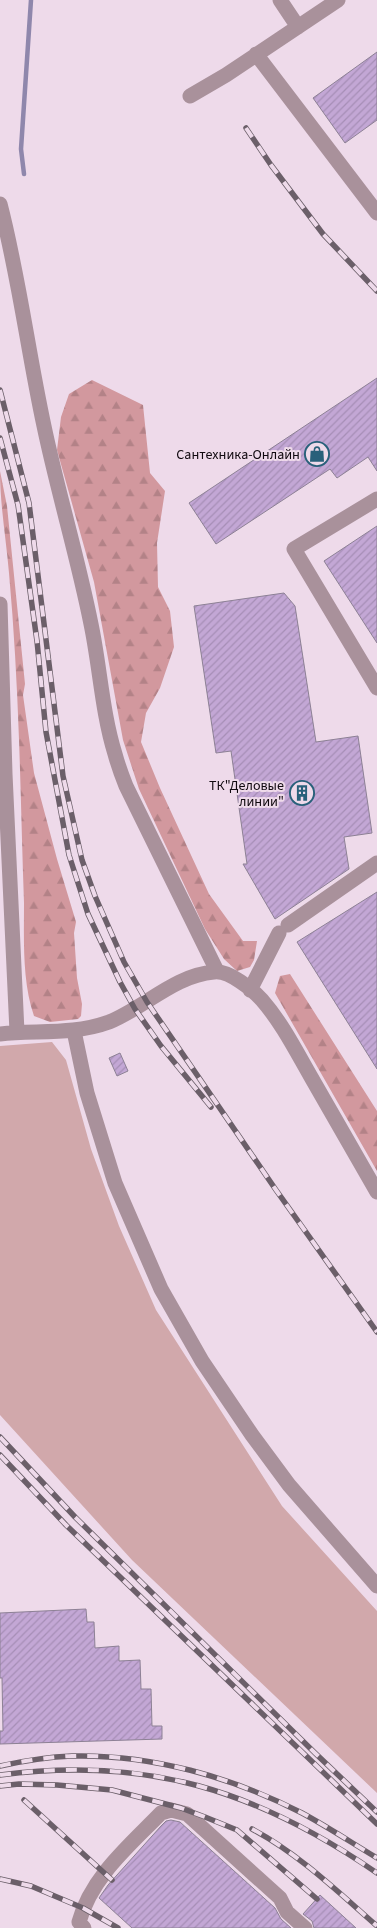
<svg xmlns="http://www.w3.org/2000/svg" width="377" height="1928" font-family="'Source Sans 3',sans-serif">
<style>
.grass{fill:#d1a8ab}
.forest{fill:url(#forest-firs)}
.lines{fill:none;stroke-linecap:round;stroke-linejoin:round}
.stream{stroke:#8f87ac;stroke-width:4.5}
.building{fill:url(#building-hatch);stroke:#8d8195}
.minor{stroke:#a9919b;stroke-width:15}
.rail-casing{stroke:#6b5f69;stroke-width:5.5}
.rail{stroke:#eedaea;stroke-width:4;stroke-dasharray:11;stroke-linecap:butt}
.labels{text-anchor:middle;stroke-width:4;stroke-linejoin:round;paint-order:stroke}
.poi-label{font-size:14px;fill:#10090f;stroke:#eedaea;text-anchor:end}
</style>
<defs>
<pattern id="forest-firs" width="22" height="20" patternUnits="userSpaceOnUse" patternTransform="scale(1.25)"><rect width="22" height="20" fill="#d2989e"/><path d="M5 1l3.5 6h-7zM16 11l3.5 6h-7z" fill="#b38287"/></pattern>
<pattern id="building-hatch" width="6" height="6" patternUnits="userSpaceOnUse" patternTransform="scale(1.25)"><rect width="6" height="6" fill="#c3a7d5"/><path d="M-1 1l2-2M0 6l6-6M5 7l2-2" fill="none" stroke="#a68eb6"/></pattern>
</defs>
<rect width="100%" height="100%" fill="#eedaea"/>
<!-- grass -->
<path class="grass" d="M 52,1042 L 66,1060 L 91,1149 L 119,1226 L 156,1310 L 282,1506 L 377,1611 L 377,1793 L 132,1560 L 0,1415 L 0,1046 Z"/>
<!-- forest -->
<path class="forest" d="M 92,380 L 143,405 L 150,473 L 165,491 L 157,543 L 158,587 L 170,611 L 174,647 L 160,688 L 146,713 L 141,742 L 160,788 L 209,894 L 243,941 L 257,941 L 254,960 L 250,967 L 237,971 L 224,959 L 205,929 L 139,789 L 123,740 L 94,582 L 57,450 L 61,417 L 69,394 Z
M 0,471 L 7,506 L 25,684 L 23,695 L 34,773 L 57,859 L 76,922 L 74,933 L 77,978 L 82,1004 L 81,1016 L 78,1019 L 50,1022 L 34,1016 C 22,981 24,940 24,903 C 22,848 21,794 19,740 C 17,684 14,628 9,573 C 6,538 0,505 0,471 Z
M 290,974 L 377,1111 L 377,1171 L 275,993 L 280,976 Z"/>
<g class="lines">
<!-- stream -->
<path class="stream" d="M 24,174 L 21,149 L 31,0"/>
</g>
<!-- building -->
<path class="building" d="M 377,52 L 377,120 L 345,143 L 313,98 Z
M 377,378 L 377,471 L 368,457 L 337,478 L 330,469 L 216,544 L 189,503 Z
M 377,526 L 377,643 L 324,561 Z
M 284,593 L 295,606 L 316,742 L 358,736 L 372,833 L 344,837 L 349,869 L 275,919 L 243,864 L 247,864 L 231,751 L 216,753 L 194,606 Z
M 377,892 L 377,1069 L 297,942 Z
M 120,1053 L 128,1071 L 117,1076 L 109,1058 Z
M 86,1609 L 87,1622 L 94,1622 L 95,1648 L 119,1646 L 119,1661 L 140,1660 L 141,1689 L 151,1689 L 152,1726 L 162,1726 L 162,1739 L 0,1744 L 0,1731 L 3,1731 L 2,1678 L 0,1678 L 0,1613 Z
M 171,1820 L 180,1822 L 275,1908 L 281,1919 L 291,1928 L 132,1928 L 99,1898 L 108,1885 L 161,1826 L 166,1821 Z
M 320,1895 L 356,1928 L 314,1928 L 312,1921 L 303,1914 Z"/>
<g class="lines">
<!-- minor -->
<path class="minor" d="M 280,0 L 298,27
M 256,54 L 377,213
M 190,96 L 226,75 L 338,0
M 0,204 C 19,277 28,352 44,426 C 58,493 78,558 91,624 C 100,667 102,712 115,754 C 118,765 122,776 126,786 L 217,971
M 377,499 L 294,549 L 377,688
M 0,604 L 5,774 L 17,1032
M 288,925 L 377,863
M 250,990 L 279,933
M 74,1031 L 87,1093 L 115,1183 L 161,1289 L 202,1361 L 252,1435 L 289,1485 L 377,1586
M 0,1034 C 36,1030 74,1035 109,1022 C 144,1008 175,975 214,972 C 229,970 253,990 262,1000 C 282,1023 296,1051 311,1077 C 333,1115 355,1154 377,1192
M 84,1928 L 79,1922 C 91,1877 130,1845 161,1813 L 171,1810 L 187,1814 L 280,1898 L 287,1912 L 305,1928"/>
<defs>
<path id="rail" d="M 246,128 L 271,165 L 323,234 L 377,291
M 0,390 L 29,503 L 63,776 L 82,860 L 95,896 L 124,962 L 147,1002 L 276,1190 L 377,1332
M 0,438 L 18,505 L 37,641 L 46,732 L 69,855 L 88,914 L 120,982 L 135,1009 L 161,1046 L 211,1107
M 0,1437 L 75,1517 L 315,1753 L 377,1812
M 0,1455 L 66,1525 L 377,1824
M 0,1766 C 23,1761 48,1757 72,1756 C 151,1754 232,1777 302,1813 C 328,1827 352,1843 377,1858
M 0,1775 C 147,1756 256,1790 377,1873
M 0,1786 L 19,1784 L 57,1785 L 112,1790 L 181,1808 L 205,1817 L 237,1830 L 317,1899
M 24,1800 L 112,1880
M 252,1829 C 299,1854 337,1891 377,1926
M 0,1879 L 31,1886 L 83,1908 L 118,1928"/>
</defs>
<!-- rail casing -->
<use href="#rail" class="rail-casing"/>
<!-- rail -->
<use href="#rail" class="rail"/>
</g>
<!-- icons -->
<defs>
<symbol id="shop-ring" viewBox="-11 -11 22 22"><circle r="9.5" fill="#eedaea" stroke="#28607a" stroke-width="1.5"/><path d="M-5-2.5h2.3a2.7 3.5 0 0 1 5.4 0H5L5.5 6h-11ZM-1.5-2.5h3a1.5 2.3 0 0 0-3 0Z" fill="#28607a"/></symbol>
<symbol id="building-ring" viewBox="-11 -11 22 22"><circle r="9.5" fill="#eedaea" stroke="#28607a" stroke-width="1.5"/><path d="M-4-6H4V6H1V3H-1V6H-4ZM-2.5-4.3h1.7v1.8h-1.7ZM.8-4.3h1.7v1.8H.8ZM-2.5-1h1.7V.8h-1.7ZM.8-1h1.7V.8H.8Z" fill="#28607a"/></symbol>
</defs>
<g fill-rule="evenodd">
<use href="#shop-ring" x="303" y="440" width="28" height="28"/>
<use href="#building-ring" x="288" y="779" width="28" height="28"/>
</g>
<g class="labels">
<!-- poi labels -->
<g class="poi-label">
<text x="300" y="459">Сантехника-Онлайн</text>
<text x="284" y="790">ТК"Деловые<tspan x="284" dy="16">линии"</tspan></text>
</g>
</g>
</svg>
